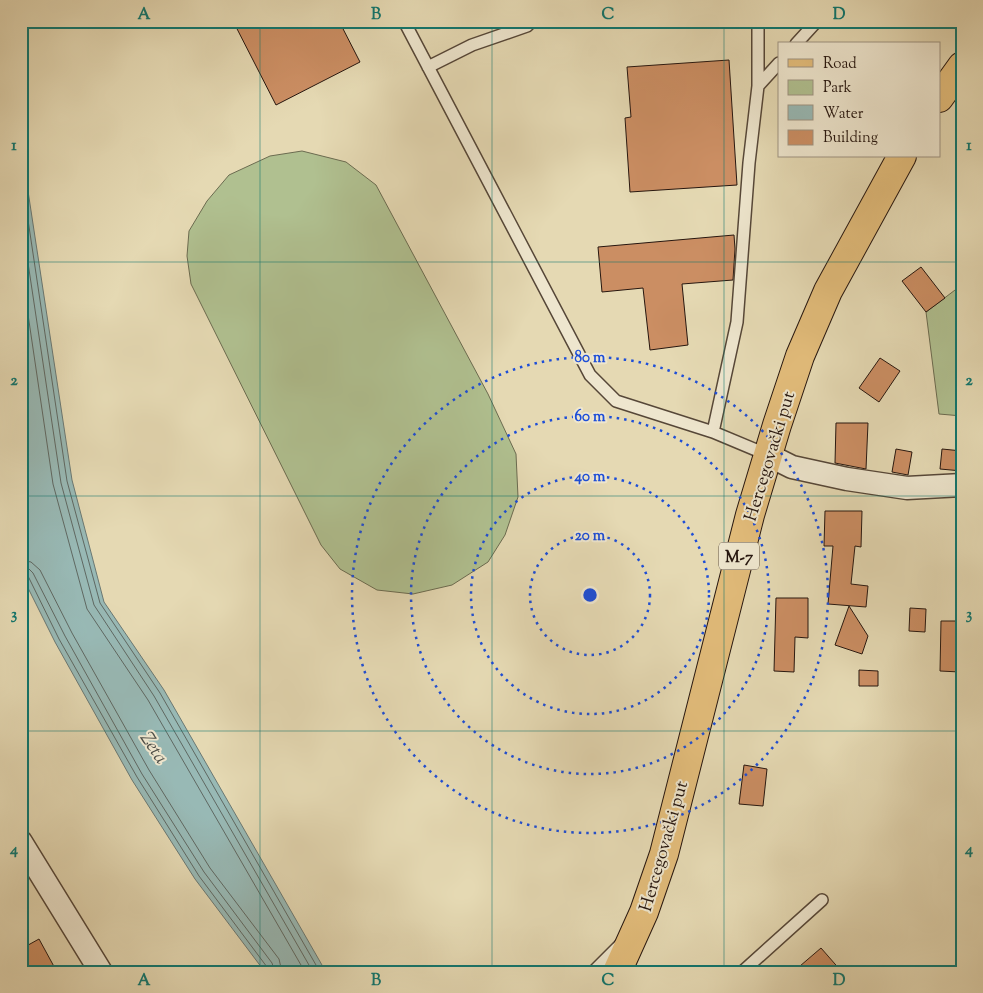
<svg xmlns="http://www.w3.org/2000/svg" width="983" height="993" font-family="'Sorts Mill Goudy',serif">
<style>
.green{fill:#b0c090;stroke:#6b6b50}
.water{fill:#98b9b5;stroke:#6a7873}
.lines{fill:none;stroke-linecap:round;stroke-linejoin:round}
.shore{stroke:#5f6862;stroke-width:1}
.building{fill:#cb8e63;stroke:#26160f}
.lane-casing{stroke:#564738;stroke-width:14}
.street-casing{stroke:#564738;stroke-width:25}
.primary-casing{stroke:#26160f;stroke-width:30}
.lane{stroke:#eee6ce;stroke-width:11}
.street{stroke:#eee6ce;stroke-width:22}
.primary{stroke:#e2bc7a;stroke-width:28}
.grid{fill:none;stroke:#0f766e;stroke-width:1;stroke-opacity:0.55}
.ring{fill:none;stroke:#1d4ed8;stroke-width:2.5;stroke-dasharray:2.5 5}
.labels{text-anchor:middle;stroke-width:4;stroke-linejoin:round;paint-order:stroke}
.shield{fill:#eee6ce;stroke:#625448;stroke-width:1}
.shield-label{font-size:16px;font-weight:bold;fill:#26160f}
.street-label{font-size:18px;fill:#26160f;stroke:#eee6ce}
.water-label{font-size:19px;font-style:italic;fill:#4e4f49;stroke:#eee6ce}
.centre{fill:#1d4ed8;stroke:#eee6ce;stroke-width:2.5}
.ring-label{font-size:15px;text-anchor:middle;font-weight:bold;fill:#1d4ed8;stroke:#eee6ce;stroke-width:4;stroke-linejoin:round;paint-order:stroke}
.neatline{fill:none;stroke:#0f766e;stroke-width:2}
.grid-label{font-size:16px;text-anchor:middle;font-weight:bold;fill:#0f766e}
</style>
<rect width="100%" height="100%" fill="#e5d9b3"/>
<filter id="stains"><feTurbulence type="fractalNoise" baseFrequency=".004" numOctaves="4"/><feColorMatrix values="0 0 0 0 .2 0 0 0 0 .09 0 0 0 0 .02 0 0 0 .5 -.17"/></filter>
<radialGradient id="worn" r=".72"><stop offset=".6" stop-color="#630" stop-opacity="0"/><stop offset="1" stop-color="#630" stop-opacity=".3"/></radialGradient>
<!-- green -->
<path class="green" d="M 302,151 L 346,162 L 376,185 L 488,394 L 516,454 L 518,497 L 505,535 L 488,562 L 452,585 L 413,594 L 377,590 L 340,569 L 321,545 L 191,284 L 187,256 L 189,231 L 207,201 L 229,175 L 270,156 Z
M 962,208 L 962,416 L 939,414 L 926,312 L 959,287 L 958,218 Z"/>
<!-- water -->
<path class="water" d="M 21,145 L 72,480 L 104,602 L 164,690 L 326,972 L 265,972 L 195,879 L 132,780 L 55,642 L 21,574 Z"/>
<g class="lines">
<!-- shore -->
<path class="shore" d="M 21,173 L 67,481 L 100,603 L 160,693 L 320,972
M 21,216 L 61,483 L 94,605 L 154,696 L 313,972
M 21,267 L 53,484 L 87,609 L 148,700 L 305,972
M 21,560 L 31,562 L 40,570 L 72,633 L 149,770 L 210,868 L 279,959 L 282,972
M 21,567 L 28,568 L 33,573 L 65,636 L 142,774 L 204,872 L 272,963 L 275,972
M 21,573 L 28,576 L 59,639 L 137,777 L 199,876 L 267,967 L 268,972"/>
</g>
<!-- building -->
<path class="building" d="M 233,21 L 339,21 L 360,62 L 276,105 Z
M 729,60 L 737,185 L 630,192 L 625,118 L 631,117 L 627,67 Z
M 734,235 L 735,249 L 733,280 L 682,284 L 688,345 L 650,350 L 643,288 L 602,292 L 598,247 Z
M 921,267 L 945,298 L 926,312 L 902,281 Z
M 880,358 L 900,371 L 879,402 L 859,388 Z
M 836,423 L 868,423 L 866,469 L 835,463 Z
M 896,449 L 912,452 L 908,475 L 892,472 Z
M 942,449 L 962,451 L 962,471 L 940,469 Z
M 825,511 L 862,511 L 861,547 L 855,546 L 851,584 L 868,586 L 866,607 L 828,604 L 833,546 L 824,546 Z
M 776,598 L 808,598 L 808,638 L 795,637 L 794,672 L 774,671 Z
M 849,606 L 868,636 L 862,654 L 835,645 Z
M 910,608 L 926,609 L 925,632 L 909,631 Z
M 941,621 L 962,621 L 960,672 L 940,671 Z
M 859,670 L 878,671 L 878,686 L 859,686 Z
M 744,765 L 767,769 L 763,806 L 739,804 Z
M 39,939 L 57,972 L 30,972 L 21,956 L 21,949 Z
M 821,948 L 842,972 L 793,972 Z"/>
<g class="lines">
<defs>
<path id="lane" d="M 404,21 L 590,375 L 616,401 L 713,432 L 768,455
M 796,44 L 817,21
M 428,67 L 472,45 L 527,26 L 532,21
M 758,86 L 779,63
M 713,432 L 737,322 L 749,163 L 758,86 L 758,21
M 593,972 L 620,945
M 742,972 L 822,900"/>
<path id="street" d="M 768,455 L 792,467 L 847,479 L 907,488 L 962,485
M 21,842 L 101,972"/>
<path id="primary" d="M 939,98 L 962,66
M 617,972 L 644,912 L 664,854 L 750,515 L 777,425 L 800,356 L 828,291 L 902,156"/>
</defs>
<!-- lane casing -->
<use href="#lane" class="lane-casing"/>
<!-- street casing -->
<use href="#street" class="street-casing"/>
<!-- primary casing -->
<use href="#primary" class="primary-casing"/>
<!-- lane -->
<use href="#lane" class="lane"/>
<!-- street -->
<use href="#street" class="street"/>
<!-- primary -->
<use href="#primary" class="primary"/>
</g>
<!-- grid -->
<path class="grid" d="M 260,21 L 260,972M 492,21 L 492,972M 724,21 L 724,972M 21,262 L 962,262M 21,496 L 962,496M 21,731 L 962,731"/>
<!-- distance rings -->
<g class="ring">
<circle cx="590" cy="595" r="60"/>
<circle cx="590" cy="595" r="119"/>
<circle cx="590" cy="595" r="179"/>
<circle cx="590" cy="595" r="238"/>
</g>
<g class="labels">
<!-- shield labels -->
<rect class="shield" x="719" y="542.5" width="40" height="27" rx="4"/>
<g class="shield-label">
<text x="739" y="562">M-7</text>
</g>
<!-- street labels -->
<g class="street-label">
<text transform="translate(769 456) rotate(-73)" y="6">Hercegovački put</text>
<text transform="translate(663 846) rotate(-74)" y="6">Hercegovački put</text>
</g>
<!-- water labels -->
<g class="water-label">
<text transform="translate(155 747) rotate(56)" y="7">Zeta</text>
</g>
</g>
<circle cx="590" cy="595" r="8" class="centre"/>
<g class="ring-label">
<text x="590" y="362">80 m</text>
<text x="590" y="421">60 m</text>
<text x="590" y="481">40 m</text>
<text x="590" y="540">20 m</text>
</g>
<!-- margin -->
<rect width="983" height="993" fill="none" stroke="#e5d9b3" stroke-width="55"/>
<!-- legend -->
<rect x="778" y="42" width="162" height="115" fill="#eee6ce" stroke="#9e9382"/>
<rect x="788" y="59" width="25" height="8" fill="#e2bc7a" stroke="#9e9382"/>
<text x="823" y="68" font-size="15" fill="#26160f">Road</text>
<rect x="788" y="80" width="25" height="15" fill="#b0c090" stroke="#9e9382"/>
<text x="823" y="92" font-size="15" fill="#26160f">Park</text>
<rect x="788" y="105" width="25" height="15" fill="#98b9b5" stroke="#9e9382"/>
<text x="823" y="118" font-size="15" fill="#26160f">Water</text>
<rect x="788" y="130" width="25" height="15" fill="#cb8e63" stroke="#9e9382"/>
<text x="823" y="142" font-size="15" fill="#26160f">Building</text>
<rect x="28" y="28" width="928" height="938" class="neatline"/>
<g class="grid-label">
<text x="144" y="19">A</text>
<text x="376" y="19">B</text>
<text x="608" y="19">C</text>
<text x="839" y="19">D</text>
<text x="14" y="150">1</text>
<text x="969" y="150">1</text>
<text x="14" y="385">2</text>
<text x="969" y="385">2</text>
<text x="14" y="619">3</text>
<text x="969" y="619">3</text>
<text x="14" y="854">4</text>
<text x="969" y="854">4</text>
<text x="144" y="985">A</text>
<text x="376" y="985">B</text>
<text x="608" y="985">C</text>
<text x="839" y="985">D</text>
</g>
<rect width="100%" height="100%" filter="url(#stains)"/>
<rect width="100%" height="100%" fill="url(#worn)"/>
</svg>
